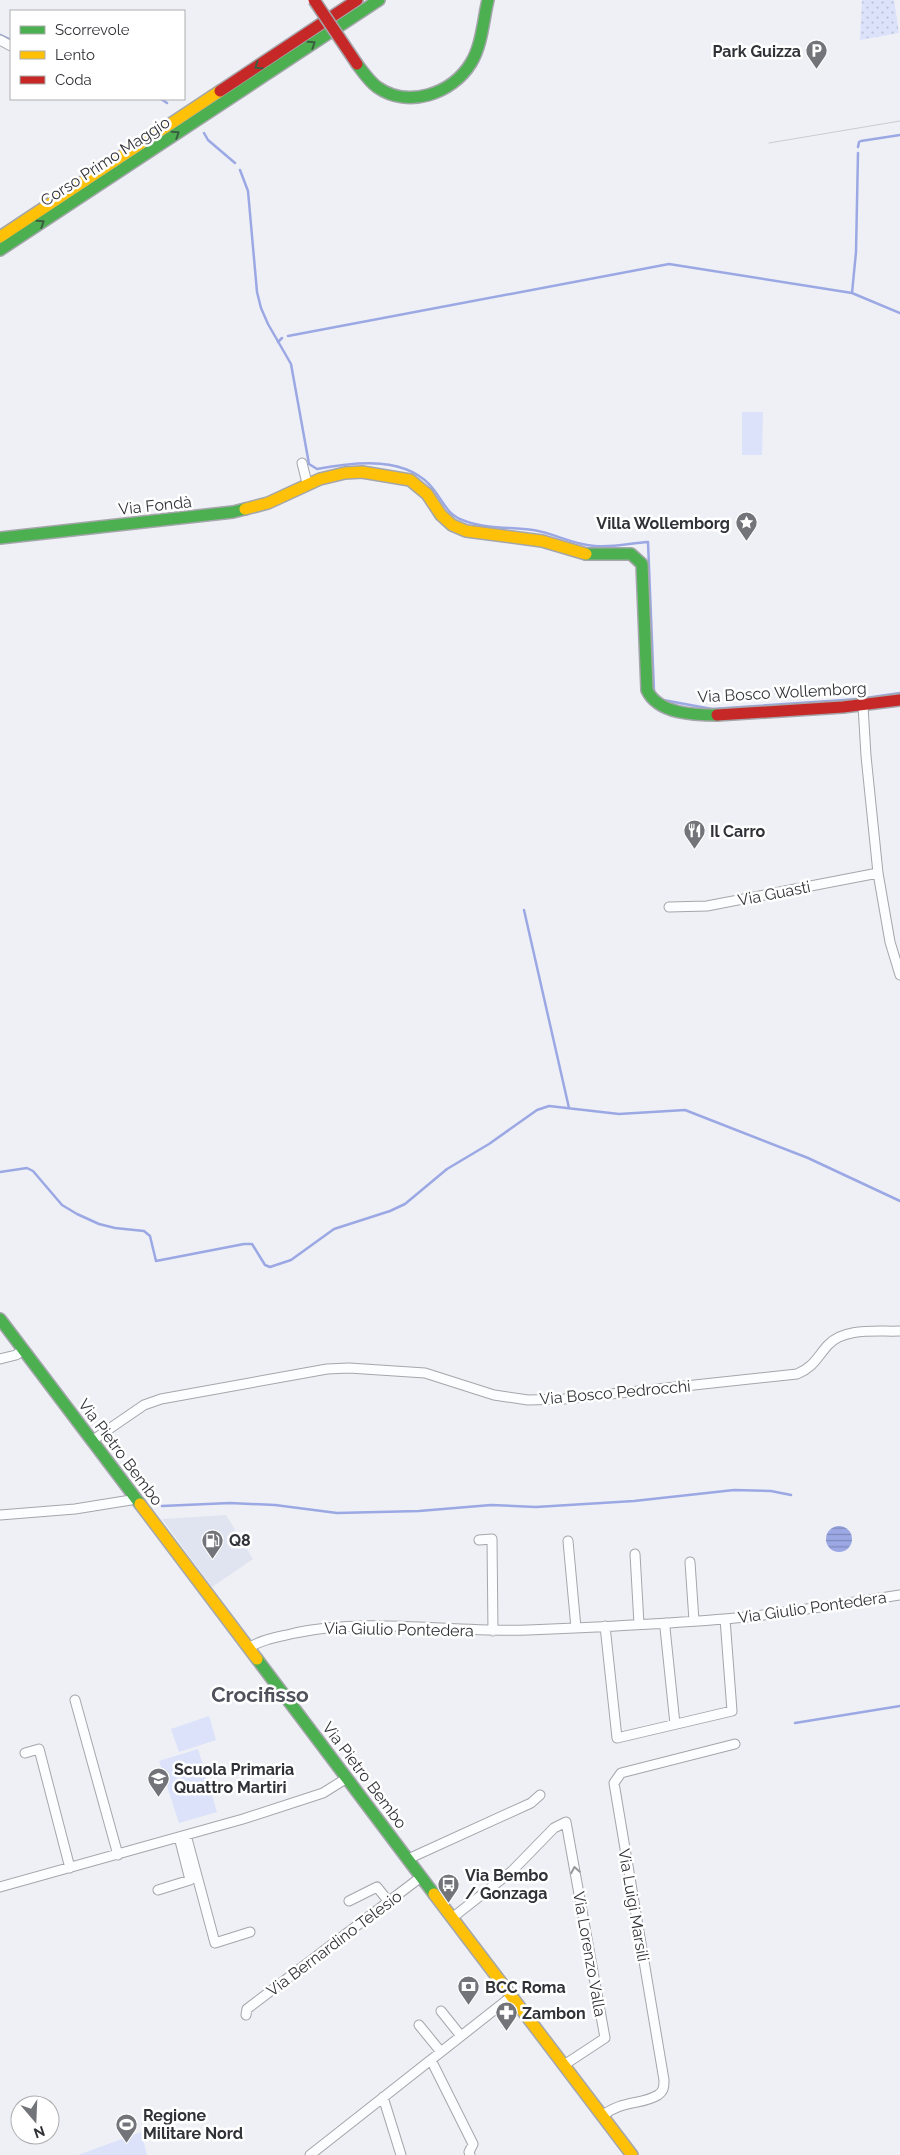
<svg xmlns="http://www.w3.org/2000/svg" width="900" height="2155" font-family="Raleway,sans-serif">
<style>
.built{fill:#e0e4f0}
.green{fill:url(#green-dots)}
.pitch{fill:#dbe2fa}
.water{fill:url(#water-rules)}
.lines{fill:none;stroke-linecap:round;stroke-linejoin:round}
.stream{stroke:#9ba8e4;stroke-width:2.5}
.street-casing{stroke:#a4a6ab;stroke-width:11}
.fast-casing{stroke:#a4a6ab;stroke-width:14}
.slow-casing{stroke:#a4a6ab;stroke-width:14}
.jam-casing{stroke:#a4a6ab;stroke-width:14}
.street{stroke:#fcfdfe;stroke-width:9}
.fast{stroke:#4caf50;stroke-width:11}
.slow{stroke:#ffc107;stroke-width:11}
.jam{stroke:#c62828;stroke-width:11}
.tram{stroke:#ccccce;stroke-width:1}
.jam-bridge-casing{stroke:#a4a6ab;stroke-width:14;stroke-linecap:butt}
.jam-bridge{stroke:#c62828;stroke-width:11}
.oneway{stroke:#3a5e40}
.oneway2{stroke:#96989a}
.labels{text-anchor:middle;stroke-width:5;stroke-linejoin:round;paint-order:stroke}
.poi-label{font-size:16px;font-weight:bold;fill:#313237;stroke:#fff;text-anchor:start}
.street-label{font-size:16px;fill:#313237;stroke:#fff}
.district-label{font-size:21px;font-weight:bold;fill:#4f525b;stroke:#fff}
</style>
<defs>
<pattern id="green-dots" width="8" height="8" patternUnits="userSpaceOnUse" patternTransform="scale(1.25)"><rect width="8" height="8" fill="#dbe2fa"/><path d="M2 2h.1M6 6h.1" fill="none" stroke="#bcc2d7" stroke-width="1.8" stroke-linecap="round"/></pattern>
<pattern id="water-rules" width="6" height="5" patternUnits="userSpaceOnUse" patternTransform="scale(1.25)"><rect width="6" height="5" fill="#9ba8e4"/><path d="M0 2.5h6" fill="none" stroke="#7f89ba"/></pattern>
</defs>
<rect width="100%" height="100%" fill="#eef0f6"/>
<!-- built -->
<path class="built" d="M 226,1515 L 253,1559 L 212,1587 L 162,1519 Z"/>
<!-- green -->
<path class="green" d="M 862,0 L 894,0 L 899,33 L 860,40 Z"/>
<!-- pitch -->
<path class="pitch" d="M 742,412 L 763,412 L 762,455 L 742,455 Z
M 209,1716 L 216,1740 L 179,1752 L 171,1729 Z
M 198,1749 L 217,1812 L 179,1823 L 159,1761 Z
M 141,2132 L 147,2155 L 78,2155 Z"/>
<!-- water -->
<path class="water" d="M826 1539a13 13 0 1 1 26 0a13 13 0 1 1-26 0Z"/>
<g class="lines">
<!-- stream -->
<path class="stream" d="M 0,35 L 11,40
M 161,99 L 167,103
M 204,133 L 208,140 L 235,163
M 858,147 L 859,142 L 861,141 L 900,135
M 240,170 L 248,191 L 257,292 L 261,308 L 268,324 L 291,364 L 309,464 L 317,469 C 355,462 408,455 434,490 C 444,503 448,516 465,521 C 486,529 511,527 533,530 C 554,533 573,545 595,546 C 612,548 631,543 648,542 L 654,691 L 657,696
M 852,293 L 856,252 L 858,153
M 288,336 L 669,264 L 852,293 L 900,313
M 278,342 L 282,338
M 663,700 L 712,709 L 859,699 L 900,693
M 524,910 L 569,1108
M 0,1172 L 27,1168 L 33,1171 L 62,1205 L 77,1214 L 99,1224 L 115,1228 L 144,1231 L 150,1236 L 156,1261 L 244,1244 L 252,1244 L 265,1265 L 270,1267 L 291,1260 L 334,1229 L 390,1211 L 405,1204 L 447,1169 L 489,1144 L 537,1110 L 549,1106 L 619,1114 L 685,1110 L 808,1158 L 900,1201
M 162,1506 L 230,1503 L 275,1505 L 337,1513 L 419,1511 L 491,1505 L 536,1507 L 634,1501 L 734,1490 L 771,1491 L 791,1495
M 795,1723 L 900,1706"/>
<defs>
<path id="street" d="M 0,40 L 11,46
M 302,463 L 307,483
M 863,706 L 866,756 L 878,873 L 890,942 L 900,975
M 669,907 L 707,906 L 878,873
M 0,1359 L 16,1355 L 23,1350
M 93,1440 L 144,1405 L 161,1399 L 327,1369 L 349,1368 L 425,1373 L 494,1395 L 528,1400 L 564,1399 L 797,1374 C 814,1367 817,1357 828,1345 C 844,1327 878,1332 900,1331
M 0,1515 L 75,1509 L 131,1500 L 135,1497
M 479,1540 L 492,1539 L 493,1631
M 568,1541 L 576,1628
M 635,1554 L 639,1624
M 690,1562 L 694,1621
M 666,1623 L 665,1628 L 675,1724
M 605,1626 L 617,1738 L 732,1711 L 725,1619
M 248,1648 C 263,1639 279,1637 295,1633 C 371,1617 450,1633 528,1630 C 601,1627 674,1624 747,1617 C 798,1611 849,1603 900,1595
M 75,1700 L 118,1855
M 25,1753 L 39,1749 L 70,1868
M 186,1835 L 215,1943 L 250,1932
M 408,1859 L 531,1803 L 540,1795
M 0,1887 L 243,1819 L 323,1793 L 347,1778
M 158,1890 L 190,1880 L 179,1837
M 349,1901 L 377,1887 L 389,1902
M 452,1918 L 512,1871 L 554,1828 L 566,1822 L 605,2038 L 564,2065
M 441,2011 L 461,2036
M 246,2015 L 247,2009 L 421,1877
M 419,2025 L 441,2052
M 431,2060 L 473,2144 L 469,2152 L 470,2155
M 383,2097 L 401,2155
M 602,2116 C 622,2100 642,2105 658,2095 C 664,2091 664,2086 664,2080 L 614,1783 L 621,1773 L 735,1744
M 310,2155 L 512,1996"/>
<path id="fast" d="M 357,64 C 363,72 369,81 377,87 C 408,109 452,94 471,63 C 482,45 483,21 488,0
M 0,250 L 379,0
M 0,538 L 233,512 L 245,509
M 586,554 L 631,554 L 642,564 L 647,690 C 658,714 694,715 717,715
M 0,1319 L 140,1504
M 257,1659 L 434,1894"/>
<path id="slow" d="M 0,237 L 220,91
M 245,509 L 268,503 L 320,479 L 345,473 L 362,472 L 410,480 L 427,494 L 441,515 L 452,525 L 466,531 L 542,541 L 586,554
M 140,1504 L 257,1659
M 434,1894 L 632,2155"/>
<path id="jam" d="M 220,91 L 357,0
M 717,715 L 843,707 L 900,700"/>
</defs>
<!-- street casing -->
<use href="#street" class="street-casing"/>
<!-- fast casing -->
<use href="#fast" class="fast-casing"/>
<!-- slow casing -->
<use href="#slow" class="slow-casing"/>
<!-- jam casing -->
<use href="#jam" class="jam-casing"/>
<!-- street -->
<use href="#street" class="street"/>
<!-- fast -->
<use href="#fast" class="fast"/>
<!-- slow -->
<use href="#slow" class="slow"/>
<!-- jam -->
<use href="#jam" class="jam"/>
<!-- tram -->
<path class="tram" d="M 769,143 L 900,121"/>
<defs>
<path id="jam-bridge" d="M 314,0 L 357,64"/>
</defs>
<!-- jam-bridge casing -->
<use href="#jam-bridge" class="jam-bridge-casing"/>
<!-- jam-bridge -->
<use href="#jam-bridge" class="jam-bridge"/>
</g>
<!-- one-way arrows -->
<defs><path id="oneway-chevron" d="M-2-3.5L2.5 0L-2 3.5" fill="none" stroke-width="1.6" stroke-linecap="round" stroke-linejoin="round" transform="scale(1.25)"/></defs>
<g class="oneway">
<use href="#oneway-chevron" transform="translate(312 44) rotate(-33)"/>
<use href="#oneway-chevron" transform="translate(258 66) rotate(146)"/>
<use href="#oneway-chevron" transform="translate(176 134) rotate(-33)"/>
<use href="#oneway-chevron" transform="translate(41 223) rotate(-33)"/>
</g>
<use class="oneway2" href="#oneway-chevron" transform="translate(575 1870) rotate(-100)"/>
<!-- icons -->
<defs>
<symbol id="parking-pin" viewBox="-11 -11 22 30"><path d="M0 17L-7.5 6A9.5 9.5 0 1 1 7.5 6Z" fill="#73747a" stroke="#fff"/><path d="M-3.5-5.5H1a3.5 3.5 0 0 1 0 7H-1V5.5H-3.5ZM-1-3.4V-.6H.8a1.4 1.4 0 0 0 0-2.8Z" fill="#fff"/></symbol>
<symbol id="sight-pin" viewBox="-11 -11 22 30"><path d="M0 17L-7.5 6A9.5 9.5 0 1 1 7.5 6Z" fill="#73747a" stroke="#fff"/><path d="M0-6L1.8-2.2L6-1.7L2.9 1.2L3.7 5.4L0 3.3L-3.7 5.4L-2.9 1.2L-6-1.7L-1.8-2.2Z" fill="#fff"/></symbol>
<symbol id="restaurant-pin" viewBox="-11 -11 22 30"><path d="M0 17L-7.5 6A9.5 9.5 0 1 1 7.5 6Z" fill="#73747a" stroke="#fff"/><path d="M-5-6h1v4h1v-4h1v4h1v-4h1v5L-1.5 .5V6h-2V.5L-5-1ZM5-6V6H3V1.5H1.5Q1.5-4 5-6Z" fill="#fff"/></symbol>
<symbol id="fuel-pin" viewBox="-11 -11 22 30"><path d="M0 17L-7.5 6A9.5 9.5 0 1 1 7.5 6Z" fill="#73747a" stroke="#fff"/><path d="M-5.5-6h7V0h2V4h1.3V-2.5L3-4.5l.8-.8L6-3V5H2.5V1h-1V6h-7ZM-4.2-4.7v3.2H.2V-4.7Z" fill="#fff"/></symbol>
<symbol id="school-pin" viewBox="-11 -11 22 30"><path d="M0 17L-7.5 6A9.5 9.5 0 1 1 7.5 6Z" fill="#73747a" stroke="#fff"/><path d="M0-5L7-2L0 1L-7-2ZM-4 1L0 2.5L4 1V4Q0 6-4 4Z" fill="#fff"/></symbol>
<symbol id="bus-pin" viewBox="-11 -11 22 30"><path d="M0 17L-7.5 6A9.5 9.5 0 1 1 7.5 6Z" fill="#73747a" stroke="#fff"/><path d="M-5-6H5V4H4V6H2V4H-2V6H-4V4H-5ZM-3.5-4V0h7V-4ZM-3.5 1.2v1.5H-2V1.2ZM2 1.2v1.5H3.5V1.2Z" fill="#fff"/></symbol>
<symbol id="bank-pin" viewBox="-11 -11 22 30"><path d="M0 17L-7.5 6A9.5 9.5 0 1 1 7.5 6Z" fill="#73747a" stroke="#fff"/><path d="M-6-4H6V4H-6ZM0-2.3a2.3 2.3 0 1 0 0 4.6a2.3 2.3 0 1 0 0-4.6Z" fill="#fff"/></symbol>
<symbol id="pharmacy-pin" viewBox="-11 -11 22 30"><path d="M0 17L-7.5 6A9.5 9.5 0 1 1 7.5 6Z" fill="#73747a" stroke="#fff"/><path d="M-2-6h4v4h4v4h-4v4h-4v-4h-4v-4h4Z" fill="#fff"/></symbol>
<symbol id="stadium-pin" viewBox="-11 -11 22 30"><path d="M0 17L-7.5 6A9.5 9.5 0 1 1 7.5 6Z" fill="#73747a" stroke="#fff"/><path d="M0-5a6.5 5 0 1 0 0 10a6.5 5 0 1 0 0-10ZM-3.5-1.8h7v3.6h-7Z" fill="#fff"/></symbol>
</defs>
<g fill-rule="evenodd">
<use href="#parking-pin" x="804" y="38" width="25" height="34"/>
<use href="#sight-pin" x="734" y="510" width="25" height="34"/>
<use href="#restaurant-pin" x="682" y="818" width="25" height="34"/>
<use href="#fuel-pin" x="200" y="1528" width="25" height="34"/>
<use href="#school-pin" x="146" y="1766" width="25" height="34"/>
<use href="#bus-pin" x="436" y="1872" width="25" height="34"/>
<use href="#bank-pin" x="456" y="1974" width="25" height="34"/>
<use href="#pharmacy-pin" x="494" y="2000" width="25" height="34"/>
<use href="#stadium-pin" x="114" y="2112" width="25" height="34"/>
</g>
<g class="labels">
<!-- poi labels -->
<g class="poi-label">
<text x="801" y="57" text-anchor="end">Park Guizza</text>
<text x="730" y="529" text-anchor="end">Villa Wollemborg</text>
<text x="710" y="837">Il Carro</text>
<text x="229" y="1546">Q8</text>
<text x="174" y="1775">Scuola Primaria<tspan x="174" dy="18">Quattro Martiri</tspan></text>
<text x="465" y="1881">Via Bembo<tspan x="465" dy="18">/ Gonzaga</tspan></text>
<text x="485" y="1993">BCC Roma</text>
<text x="522" y="2019">Zambon</text>
<text x="143" y="2121">Regione<tspan x="143" dy="18">Militare Nord</tspan></text>
</g>
<!-- street labels -->
<g class="street-label">
<text transform="translate(105 161) rotate(-33)" y="6">Corso Primo Maggio</text>
<text transform="translate(155 505) rotate(-6)" y="6">Via Fondà</text>
<text transform="translate(782 692) rotate(-3)" y="6">Via Bosco Wollemborg</text>
<text transform="translate(774 893) rotate(-11)" y="6">Via Guasti</text>
<text transform="translate(615 1392) rotate(-5)" y="6">Via Bosco Pedrocchi</text>
<text transform="translate(121 1452) rotate(53)" y="6">Via Pietro Bembo</text>
<text transform="translate(812 1607) rotate(-8)" y="6">Via Giulio Pontedera</text>
<text transform="translate(399 1629) rotate(1)" y="6">Via Giulio Pontedera</text>
<text transform="translate(365 1775) rotate(53)" y="6">Via Pietro Bembo</text>
<text transform="translate(634 1905) rotate(80)" y="6">Via Luigi Marsili</text>
<text transform="translate(334 1943) rotate(-37)" y="6">Via Bernardino Telesio</text>
<text transform="translate(590 1954) rotate(80)" y="6">Via Lorenzo Valla</text>
</g>
<!-- district labels -->
<g class="district-label">
<text x="260" y="1702">Crocifisso</text>
</g>
</g>
<!-- legend -->
<rect x="10" y="10" width="175" height="90" fill="#ffffff" stroke="#adadaf"/>
<rect x="20" y="26" width="25" height="8" fill="#4caf50" stroke="#adadaf"/>
<text x="55" y="35" font-size="15" fill="#313237">Scorrevole</text>
<rect x="20" y="51" width="25" height="8" fill="#ffc107" stroke="#adadaf"/>
<text x="55" y="60" font-size="15" fill="#313237">Lento</text>
<rect x="20" y="76" width="25" height="8" fill="#c62828" stroke="#adadaf"/>
<text x="55" y="85" font-size="15" fill="#313237">Coda</text>
<!-- north arrow -->
<g transform="translate(35 2120) rotate(161)"><circle r="24" fill="#ffffff" stroke="#adadaf"/>
<path d="M0-4L9 19L0 12L-9 19Z" fill="#73747a"/>
<text y="-8" font-size="14" font-weight="bold" text-anchor="middle" fill="#313237">N</text>
</g>
</svg>
